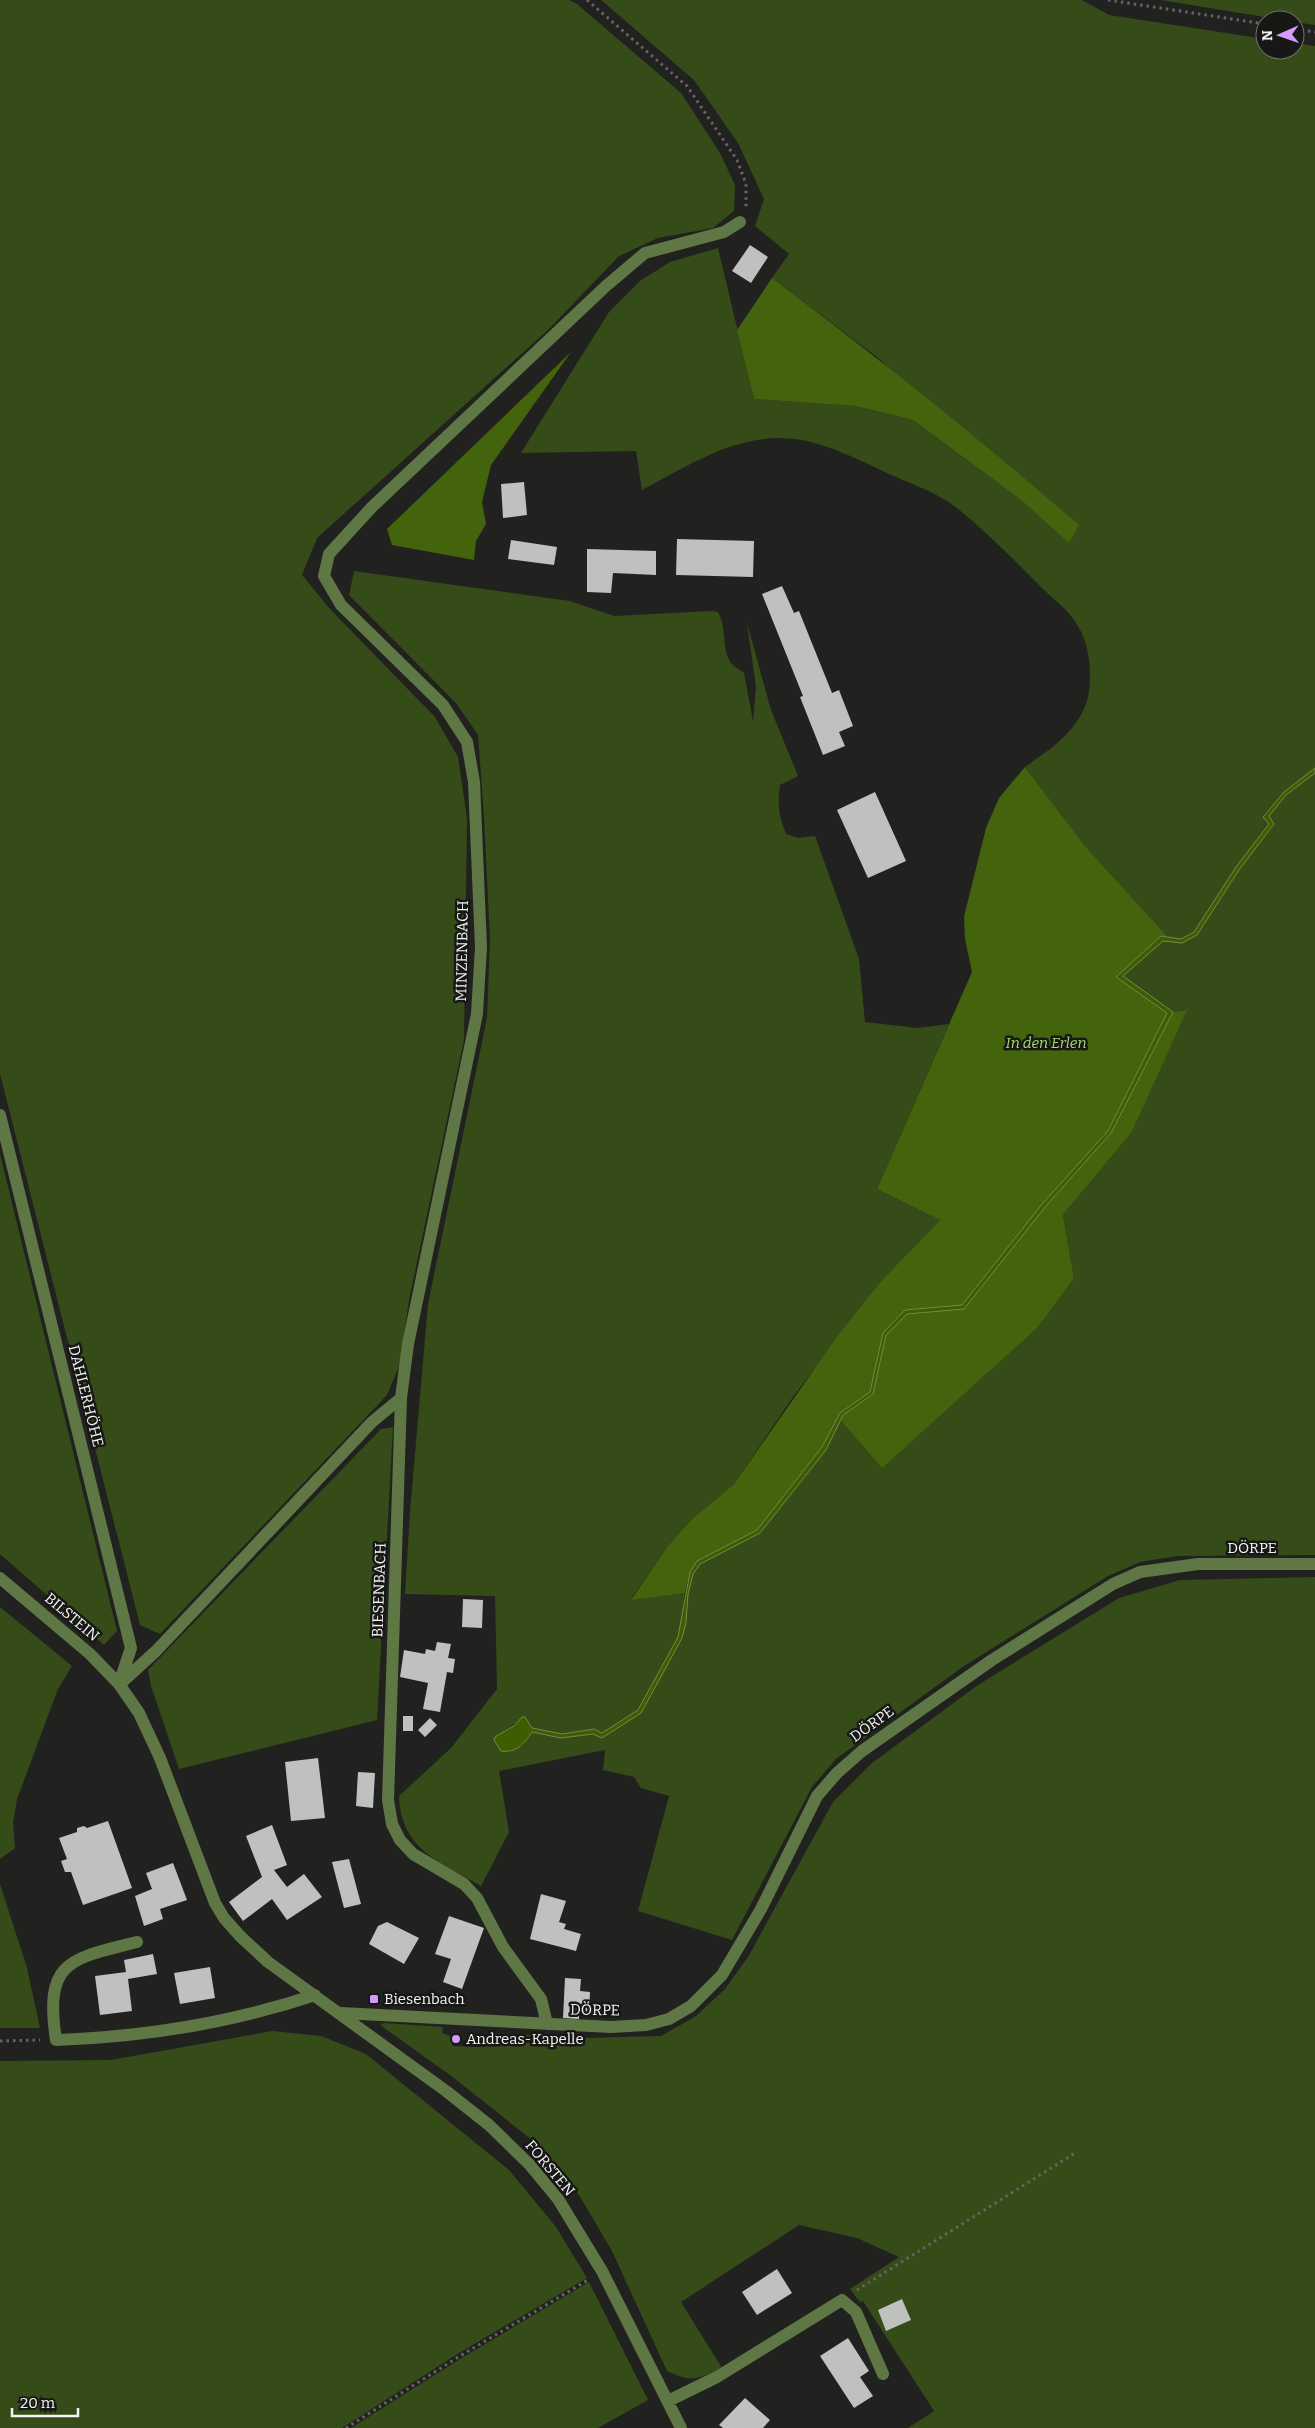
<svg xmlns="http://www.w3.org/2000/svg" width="1315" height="2428" font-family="Bitter,serif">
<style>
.green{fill:#354b18}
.forest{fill:#43640c}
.water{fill:#3d5e00;stroke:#748b49}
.building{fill:#bfc1be}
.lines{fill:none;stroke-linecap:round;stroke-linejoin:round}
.path{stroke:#656564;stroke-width:3;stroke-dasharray:2.5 4;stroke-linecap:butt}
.minor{stroke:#5f7744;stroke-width:12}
.poi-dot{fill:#d29cfd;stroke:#171816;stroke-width:2}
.labels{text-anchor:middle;stroke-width:5;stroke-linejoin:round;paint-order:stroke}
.street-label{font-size:15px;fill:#f3f3f2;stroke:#171816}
.park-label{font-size:15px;font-style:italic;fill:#aadb6f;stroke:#171816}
.poi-label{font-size:15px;fill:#f3f3f2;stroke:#171816;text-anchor:start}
</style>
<rect width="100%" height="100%" fill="#212220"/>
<!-- green -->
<path class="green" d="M 0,0 L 569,0 L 577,4 L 681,93 L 720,153 L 735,185 L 734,211 L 713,228 L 658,238 L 619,256 L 549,329 L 317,538 L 302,575 L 330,609 L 435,717 L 458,757 L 467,818 L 464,1040 L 409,1300 L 400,1364 L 387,1395 L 160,1634 L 140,1625 L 0,1074 Z
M 601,0 L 1082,0 L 1109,15 L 1265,39 L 1265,50 L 1295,50 L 1295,43 L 1315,46 L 1315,768 L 1284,792 L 1263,816 L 1269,824 L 1236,867 L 1194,932 L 1181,939 L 1168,937 L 1085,846 L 1025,767 C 1052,748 1083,728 1089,692 C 1092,672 1089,643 1078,626 C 1068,608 1052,599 1039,585 C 1012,558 984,529 953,505 C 936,493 915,485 896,477 C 860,461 822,439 782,438 C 731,437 685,467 642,490 L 636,451 L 521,453 L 609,312 L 640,281 L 670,262 L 718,248 L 754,399 L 855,406 L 913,420 L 1021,500 L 1069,542 L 877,357 L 772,278 L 789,254 L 755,226 L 764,199 L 738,143 L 694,80 Z
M 1161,0 L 1315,0 L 1315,25 L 1295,22 L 1295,20 L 1283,20 Z
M 354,571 L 570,601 L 614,616 L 711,611 L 718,612 C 727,627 721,648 731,663 C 734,667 740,670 744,673 L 753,721 L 756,687 L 747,623 L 771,710 L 798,776 L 780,785 C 777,804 779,816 786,834 L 798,838 L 815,836 L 859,959 L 865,1022 L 917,1028 L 949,1024 L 877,1189 L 940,1220 L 882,1280 L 793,1397 L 734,1484 L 691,1520 L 667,1547 L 631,1599 L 685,1593 L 682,1622 L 678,1637 L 638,1710 L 602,1733 L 594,1729 L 562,1734 L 532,1728 L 530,1723 L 519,1721 L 495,1737 L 508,1752 L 522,1746 L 532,1732 L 561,1738 L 593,1734 L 602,1738 L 641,1713 L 686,1622 L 688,1594 L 693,1574 L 700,1564 L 760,1533 L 826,1450 L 840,1420 L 882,1468 L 1074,1278 L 1063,1215 L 1132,1132 L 1186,1010 L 1173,1012 L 1122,976 L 1163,940 L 1182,943 L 1197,935 L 1239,870 L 1274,824 L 1268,817 L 1286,795 L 1315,773 L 1315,1555 L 1178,1556 L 1140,1562 L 1108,1576 L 964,1666 L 836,1759 L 812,1787 L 732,1940 L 638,1911 L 669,1796 L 641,1788 L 634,1777 L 603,1770 L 605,1750 L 499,1771 L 509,1832 L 481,1886 C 440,1862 401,1850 399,1796 L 451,1748 L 497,1689 L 495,1596 L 405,1594 L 410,1512 L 428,1304 L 487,1018 L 490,939 L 484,817 L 478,735 L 456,703 L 349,595 Z
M 0,1154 L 117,1631 L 104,1645 L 0,1554 Z
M 393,1427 L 377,1720 L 179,1769 L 151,1686 L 148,1670 L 381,1429 Z
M 1315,1577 L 1315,2428 L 908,2428 L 934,2411 L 863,2301 L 860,2302 L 850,2289 L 899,2257 L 857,2238 L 799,2225 L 681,2302 L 722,2368 C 698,2379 691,2383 667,2371 L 612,2251 L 579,2195 L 537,2144 L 450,2075 L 380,2025 L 384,2023 L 443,2027 L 442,2033 L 453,2037 L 452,2046 L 484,2047 L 489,2033 L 585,2038 L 661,2036 L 696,2016 L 725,1989 L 748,1957 L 833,1802 L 872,1763 L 978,1685 L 1119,1598 L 1180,1580 Z
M 0,1607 L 72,1666 L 58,1689 L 17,1799 L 13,1823 L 15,1848 L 0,1859 Z
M 0,1884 L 27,1968 L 40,2028 L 0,2028 Z
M 272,2031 L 321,2036 L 366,2054 L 509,2170 L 556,2227 L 587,2278 L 459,2353 L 342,2428 L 0,2428 L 0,2061 L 111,2060 Z
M 589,2282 L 648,2400 L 598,2428 L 351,2428 L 460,2359 Z"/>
<!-- forest -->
<path class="forest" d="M 772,278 C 877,357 979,438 1079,525 L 1069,543 L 1021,500 L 913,420 L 855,406 L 754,399 L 737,330 Z
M 571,352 L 491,465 L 482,502 L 486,524 L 476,541 L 474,560 L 392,545 L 387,529 Z
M 1025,767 L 1085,846 L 1168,937 L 1161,936 L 1116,977 L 1167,1013 L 1108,1131 L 1043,1203 L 962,1305 L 905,1310 L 883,1333 L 870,1392 L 840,1413 L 822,1447 L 757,1530 L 697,1561 L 690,1572 L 685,1593 L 631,1600 L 667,1547 L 691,1520 L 734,1484 L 836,1338 L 882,1280 L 940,1220 L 877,1189 L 972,972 L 965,939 L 964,917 L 986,828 L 999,798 Z
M 1187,1010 L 1132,1132 L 1063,1215 L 1074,1278 L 1037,1328 L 882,1468 L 840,1420 L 843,1415 L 873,1394 L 886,1335 L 907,1314 L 964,1309 L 1046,1206 L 1111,1133 L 1173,1012 Z"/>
<!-- water -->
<path class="water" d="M 1315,768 L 1315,773 L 1286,795 L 1269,816 L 1274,824 L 1239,870 L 1197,935 L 1182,943 L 1163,941 L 1123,976 L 1173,1012 L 1111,1133 L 1046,1206 L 964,1309 L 907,1314 L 886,1335 L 873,1394 L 843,1415 L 826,1450 L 760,1533 L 700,1564 L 693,1574 L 688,1594 L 686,1622 L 682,1638 L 641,1713 L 602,1738 L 593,1734 L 561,1738 L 532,1732 C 524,1744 517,1753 501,1751 L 494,1740 L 495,1737 L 515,1725 L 522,1717 L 525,1717 L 532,1728 L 562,1734 L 594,1729 L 602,1733 L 638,1710 L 678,1637 L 690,1572 L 697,1561 L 757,1530 L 822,1447 L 840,1413 L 870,1392 L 883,1333 L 905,1310 L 962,1305 L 1043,1203 L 1108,1131 L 1167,1013 L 1116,977 L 1161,936 L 1181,939 L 1194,932 L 1236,867 L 1269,824 L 1263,817 L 1284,792 Z"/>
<!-- building -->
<path class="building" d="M 750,245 L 768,257 L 751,283 L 732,271 Z
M 524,482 L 527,515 L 503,518 L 501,484 Z
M 677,539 L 754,541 L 753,577 L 676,575 Z
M 511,540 L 557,547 L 554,565 L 508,559 Z
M 587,549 L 656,551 L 656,575 L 613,573 L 611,593 L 587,592 Z
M 782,586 L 794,613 L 799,611 L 832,693 L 839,690 L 853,726 L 839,732 L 845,746 L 823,755 L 800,697 L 803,696 L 762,594 Z
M 875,792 L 906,861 L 868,878 L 837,810 Z
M 463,1599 L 483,1600 L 482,1628 L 462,1627 Z
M 437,1642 L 451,1644 L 448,1658 L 455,1659 L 453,1673 L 447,1672 L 440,1712 L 423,1709 L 428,1683 L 400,1677 L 404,1650 L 425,1654 L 426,1649 L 435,1651 Z
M 403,1716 L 413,1716 L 413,1731 L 403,1731 Z
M 430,1718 L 437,1725 L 425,1737 L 418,1730 Z
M 318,1758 L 325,1818 L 291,1821 L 285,1762 Z
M 358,1772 L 375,1773 L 373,1808 L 356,1806 Z
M 108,1821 L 132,1888 L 83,1905 L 71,1872 L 65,1872 L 61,1861 L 67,1859 L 59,1838 L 77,1832 L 77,1828 L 84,1826 L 87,1828 Z
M 272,1825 L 287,1865 L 274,1870 L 287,1887 L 304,1874 L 322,1897 L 287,1920 L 272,1899 L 243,1921 L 229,1902 L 262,1877 L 246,1836 Z
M 349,1859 L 361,1904 L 344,1908 L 332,1862 Z
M 173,1863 L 187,1900 L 160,1909 L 163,1919 L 144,1926 L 135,1896 L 152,1889 L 146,1873 Z
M 541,1894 L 566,1901 L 559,1922 L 566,1924 L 564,1929 L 581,1934 L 576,1951 L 530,1939 Z
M 449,1916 L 484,1928 L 462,1989 L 443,1982 L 451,1959 L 435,1954 Z
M 387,1922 L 419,1938 L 404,1964 L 369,1944 L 378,1926 Z
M 153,1954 L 157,1974 L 128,1979 L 132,2011 L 100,2015 L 95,1976 L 126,1972 L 124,1960 Z
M 210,1967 L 215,1998 L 180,2004 L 174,1973 Z
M 565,1978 L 581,1979 L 580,1991 L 590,1992 L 589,2014 L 579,2013 L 579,2019 L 563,2018 Z
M 777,2269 L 792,2293 L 757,2315 L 742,2292 Z
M 902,2299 L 911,2320 L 886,2331 L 878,2310 Z
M 848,2338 L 869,2371 L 860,2377 L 873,2396 L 854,2408 L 820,2356 Z
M 745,2398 L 770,2420 L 763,2428 L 723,2428 L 719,2425 Z"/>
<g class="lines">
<!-- path -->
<path class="path" d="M 587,0 L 687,86 L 737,160 L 746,184 L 746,207
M 1108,0 L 1265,24
M 1295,29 L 1315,32
M 0,2041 L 40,2040
M 857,2290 L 1075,2153
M 346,2428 L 460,2356 L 588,2280"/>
<!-- minor -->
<path class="minor" d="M 0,1115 L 131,1648 L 119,1684
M 0,1578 L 90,1654 L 119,1684 L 139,1713 L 160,1758 L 215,1903 L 224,1918 L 240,1936 L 268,1962 L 446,2091 L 489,2125 L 529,2164 L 558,2199 L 602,2271 L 681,2428
M 121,1683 L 156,1651 L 372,1422 L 401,1398
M 137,1942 C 69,1959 44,1961 56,2040 C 145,2037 231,2023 315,1995
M 341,2013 L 611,2027 L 646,2025 L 669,2019 L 691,2006 L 722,1975 L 761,1909 L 817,1796 L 837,1773 L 862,1751 L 992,1660 L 1113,1584 L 1140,1572 L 1198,1564 L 1315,1564
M 547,2024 L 541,1999 L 503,1947 L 477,1898 L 464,1884 L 413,1854 L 400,1840 L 392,1824 L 388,1800 L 401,1398 L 408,1344 L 477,1014 L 481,947 L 474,782 L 467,742 L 443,705 L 341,605 L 324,576 L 329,554 L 372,507 L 606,286 L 645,253 L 724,232 L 740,222
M 668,2401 L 717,2377 L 842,2300 L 856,2312 L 883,2374"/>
</g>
<!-- markers -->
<g class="poi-dot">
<rect x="369" y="1994" width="10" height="10" rx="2.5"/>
<circle cx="456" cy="2039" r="5"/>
</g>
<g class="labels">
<!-- street labels -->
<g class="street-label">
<text transform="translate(462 951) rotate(-89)" y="5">MINZENBACH</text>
<text transform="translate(86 1396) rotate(76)" y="5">DAHLERHÖHE</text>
<text x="1252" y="1553">DÖRPE</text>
<text transform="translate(379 1590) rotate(-88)" y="5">BIESENBACH</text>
<text transform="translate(72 1617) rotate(40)" y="5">BILSTEIN</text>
<text transform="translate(872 1724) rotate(-36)" y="5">DÖRPE</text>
<text transform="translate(595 2010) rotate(1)" y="5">DÖRPE</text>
<text transform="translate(550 2168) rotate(50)" y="5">FORSTEN</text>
</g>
<!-- park labels -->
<g class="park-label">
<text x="1046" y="1048">In den Erlen</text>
</g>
<!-- poi labels -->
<g class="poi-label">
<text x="384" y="2004">Biesenbach</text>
<text x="466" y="2044">Andreas-Kapelle</text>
</g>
</g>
<!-- north arrow -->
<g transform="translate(1280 35) rotate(268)"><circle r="24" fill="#171816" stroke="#6f706e"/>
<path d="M0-4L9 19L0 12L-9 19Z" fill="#d29cfd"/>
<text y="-8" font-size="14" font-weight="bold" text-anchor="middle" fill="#f3f3f2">N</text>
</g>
<!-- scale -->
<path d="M12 2408v8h66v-8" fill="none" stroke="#f3f3f2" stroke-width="2.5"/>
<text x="20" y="2408" font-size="15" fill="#f3f3f2" stroke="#171816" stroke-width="4" paint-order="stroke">20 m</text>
</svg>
